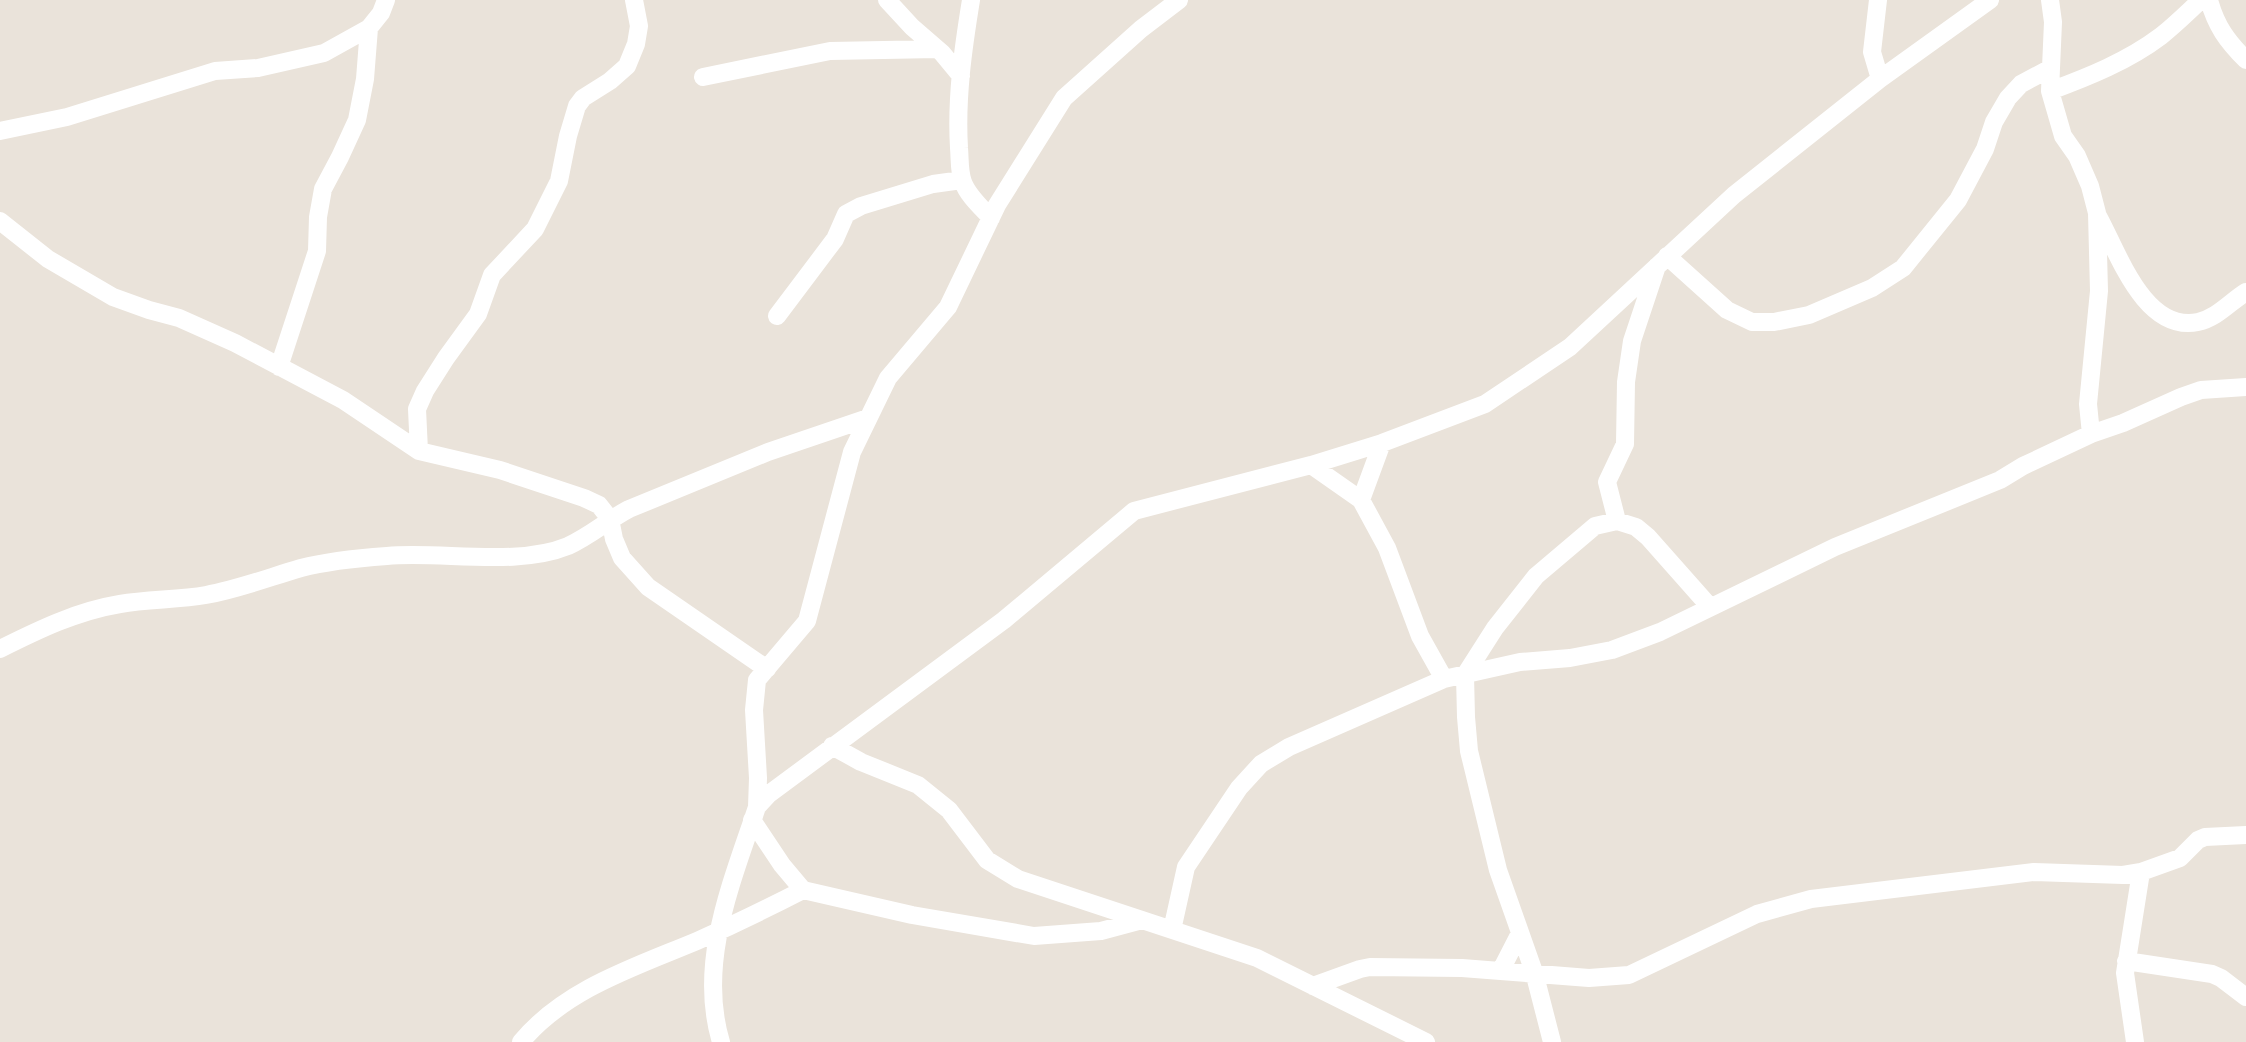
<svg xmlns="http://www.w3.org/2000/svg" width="2246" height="1042" font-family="Commissioner,sans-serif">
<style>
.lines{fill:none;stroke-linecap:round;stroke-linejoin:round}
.minor{stroke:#fff;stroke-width:18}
</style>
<rect width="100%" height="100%" fill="#eae3da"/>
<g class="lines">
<!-- minor -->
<path class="minor" d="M 887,0 L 912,27 L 942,53 L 961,76
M 971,0 C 963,49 956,98 959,148 C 960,159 959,172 963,182 C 968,196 981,207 991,218
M 1878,0 L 1872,52 L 1880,79
M 2050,0 L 2053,22 L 2050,91 L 2063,136 L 2077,156 L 2090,186 L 2097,213 L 2099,291 L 2088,404 L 2091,434
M 2209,0 C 2216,26 2227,41 2246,60
M 703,77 L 830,51 L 937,49
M 2050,91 C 2088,77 2128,61 2161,36 C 2175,25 2188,12 2201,0
M 0,131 L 67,117 L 215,71 L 258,68 L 324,53 L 369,28 L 381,13 L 386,0
M 2098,216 C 2118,252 2144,333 2198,322 C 2217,318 2230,302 2246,292
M 0,221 L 48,259 L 113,297 L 149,310 L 179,318 L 235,343 L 343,400 L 419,451 L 500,470 L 584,498 L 599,505 L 610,519 L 614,539 L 622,558 L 648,587 L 767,669
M 1667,256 L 1727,310 L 1752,322 L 1774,322 L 1809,315 L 1872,288 L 1903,268 L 1958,200 L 1985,149 L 1994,122 L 2008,98 L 2021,84 L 2051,68
M 777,316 L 835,239 L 846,214 L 861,206 L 933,184 L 962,180
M 279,367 L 317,251 L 318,217 L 323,189 L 340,157 L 357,120 L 365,79 L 369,28
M 419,451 L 417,409 L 425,391 L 446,358 L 478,314 L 492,275 L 535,229 L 559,181 L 568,136 L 577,106 L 583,98 L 610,81 L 627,66 L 636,44 L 639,26 L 634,0
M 1311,465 L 1361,500 L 1387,548 L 1420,636 L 1444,679
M 1361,500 L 1382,443
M 1617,521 L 1607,482 L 1625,444 L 1626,382 L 1632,341 L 1657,266
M 0,649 C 38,630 77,611 120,604 C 148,599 178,600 206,595 C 239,589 270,577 301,568 C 328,561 359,558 387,556 C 441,551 517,567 568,546 C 590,536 608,520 629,509 L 768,452 L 868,418
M 832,746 L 861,762 L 918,785 L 949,810 L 987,860 L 1018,879 L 1257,958 L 1426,1042
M 757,807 L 758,778 L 754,710 L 757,680 L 807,621 L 852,452 L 888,378 L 948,307 L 997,205 L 1064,98 L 1141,29 L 1179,0
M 752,820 L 782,865 L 803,890 L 912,915 L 1034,936 L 1101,931 L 1142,920
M 1172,930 L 1186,867 L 1239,788 L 1261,764 L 1289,747 L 1444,679 L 1520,662 L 1570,658 L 1612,650 L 1660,632 L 1835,547 L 2000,480 L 2023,466 L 2091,434 L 2123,423 L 2181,397 L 2201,390 L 2246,387
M 2126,961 L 2212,974 L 2221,978 L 2246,997
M 1501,970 L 1520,933
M 1313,986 L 1360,969 L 1370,967 L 1462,968 L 1589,978 L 1629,975 L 1757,914 L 1811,899 L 2034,872 L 2123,875 L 2141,872 L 2180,858 L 2198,840 L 2205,837 L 2246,835
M 521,1042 C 565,989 635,967 697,941 C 733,925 768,908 803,890
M 721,1042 C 697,963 732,882 757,807 L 769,794 L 1004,620 L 1134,511 L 1311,465 L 1382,443 L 1485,404 L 1570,347 L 1734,195 L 1880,79 L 1990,0
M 1552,1042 L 1534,972 L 1498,870 L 1469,751 L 1466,717 L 1465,675 L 1495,628 L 1536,576 L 1595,526 L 1617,521 L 1636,527 L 1648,537 L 1710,607
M 2135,1042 L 2125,973 L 2141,872"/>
</g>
</svg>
